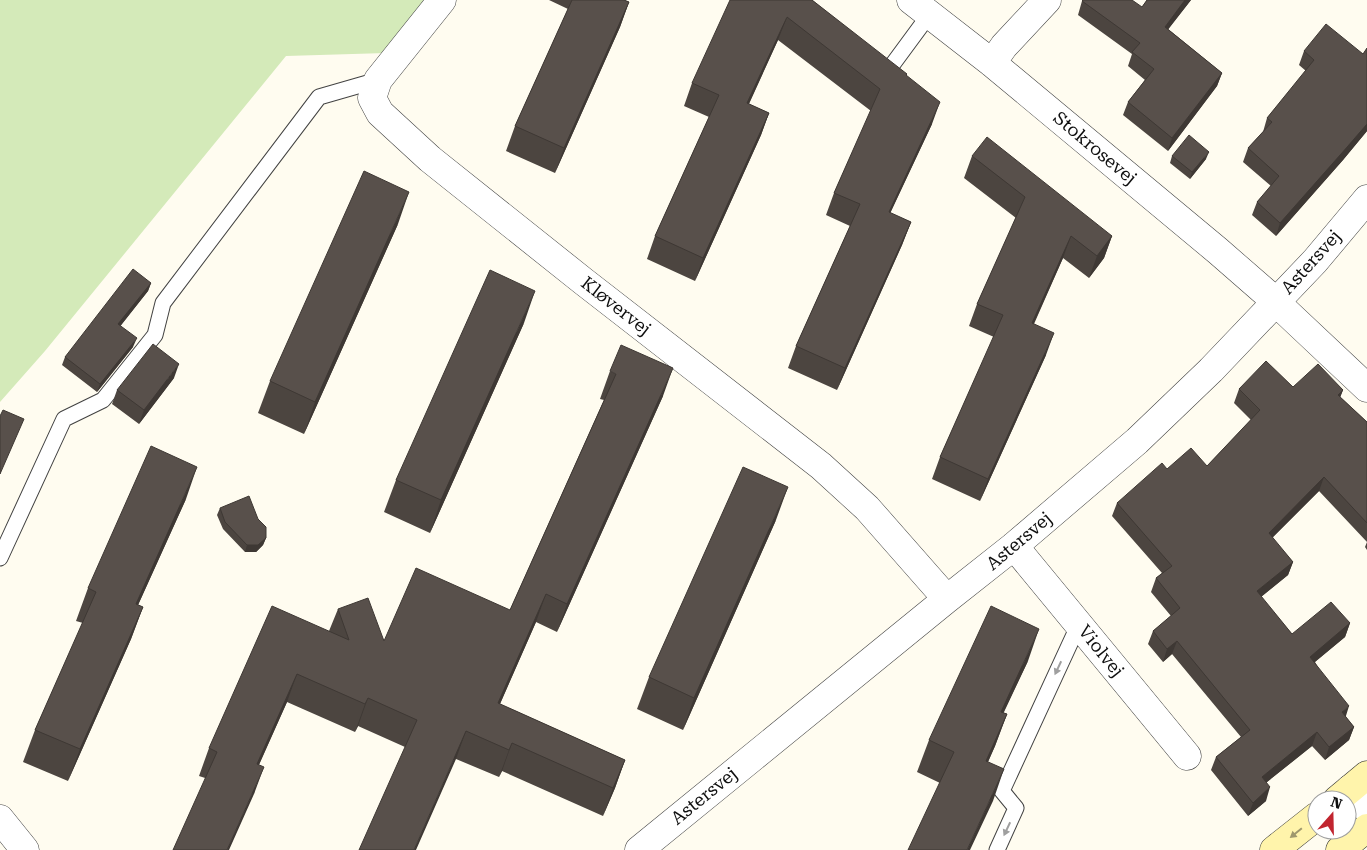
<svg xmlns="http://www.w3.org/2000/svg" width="1367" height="850" font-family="'Roboto Serif',serif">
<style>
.green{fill:#d4eab9}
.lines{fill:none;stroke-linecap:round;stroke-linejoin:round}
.lane-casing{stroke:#424242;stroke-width:17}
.street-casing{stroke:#424242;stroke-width:29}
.secondary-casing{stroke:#313131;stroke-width:29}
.lane{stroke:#fff;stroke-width:15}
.street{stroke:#fff;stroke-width:28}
.secondary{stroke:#fff4ab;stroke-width:28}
.wall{fill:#4c4540}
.shaded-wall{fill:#3e3834}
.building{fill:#58504b;stroke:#3e3834}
.oneway{fill:#9f9f9f}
.oneway2{fill:#9f986d}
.labels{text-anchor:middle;stroke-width:5;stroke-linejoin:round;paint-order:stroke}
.street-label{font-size:18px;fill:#0f0f0f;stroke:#fff}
</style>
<rect width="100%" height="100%" fill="#fffcf0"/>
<!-- green -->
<path class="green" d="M 0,0 L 428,0 L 386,53 L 286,56 L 45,351 L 0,402 Z"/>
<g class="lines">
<defs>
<path id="lane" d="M 887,72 L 929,15
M 0,558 L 64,419 L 103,400 L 155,335 L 163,303 L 319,97 L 378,80
M 997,850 L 1016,808 L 1002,791 L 1079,624"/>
<path id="street" d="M 442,0 L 378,80 L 372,98 L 380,113 L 430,159 L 583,281 L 821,466 L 867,508 L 947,599
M 911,0 L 992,63 L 1218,251 L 1265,292 L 1367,388
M 992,63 L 1004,46 L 1047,0
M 1014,546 L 1187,756
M 1350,789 L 1367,809
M 0,819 L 25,850
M 639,850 L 947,599 L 1014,546 L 1137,441 L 1211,370 L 1315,261 L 1367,199"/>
<path id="secondary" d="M 1337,800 L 1367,775
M 1274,850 L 1317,816
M 1340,850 L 1367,828"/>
</defs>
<!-- lane casing -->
<use href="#lane" class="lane-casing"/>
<!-- street casing -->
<use href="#street" class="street-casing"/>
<!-- secondary casing -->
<use href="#secondary" class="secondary-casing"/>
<!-- lane -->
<use href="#lane" class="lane"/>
<!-- street -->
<use href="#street" class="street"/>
<!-- secondary -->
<use href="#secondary" class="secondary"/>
</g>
<!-- wall -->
<path class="wall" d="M 549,0 L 624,0 L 629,2 L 620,27 L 555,173 L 506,151 L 515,126 L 568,9 Z
M 812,0 L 906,75 L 932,124 L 890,213 L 911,222 L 902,245 L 837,390 L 788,368 L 796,346 L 850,226 L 826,215 L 834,193 L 871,111 L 778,40 L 749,104 L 769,113 L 761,135 L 695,281 L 647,259 L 655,236 L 709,117 L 684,106 L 692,83 Z
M 1147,0 L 1191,0 L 1168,29 L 1222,73 L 1217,86 L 1168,151 L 1123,115 L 1128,102 L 1145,80 L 1128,66 L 1132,54 L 1078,15 L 1082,1 L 1142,7 Z
M 1367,48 L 1367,131 L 1343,160 L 1276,236 L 1252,215 L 1257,202 L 1271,186 L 1243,162 L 1248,148 L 1263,132 L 1267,118 L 1306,71 L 1299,65 L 1304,51 L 1363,54 Z
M 972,156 L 1112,236 L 1104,258 L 1089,278 L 1063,258 L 1034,324 L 1046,355 L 980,501 L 932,479 L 940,457 L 994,337 L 969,326 L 977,304 L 1016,218 L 964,178 Z
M 1172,156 L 1206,159 L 1190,179 L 1170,163 Z
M 398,224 L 304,434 L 258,413 L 270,381 Z
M 151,283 L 148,291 L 120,326 L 133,347 L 97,392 L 62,365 L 65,357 Z
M 524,323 L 430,533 L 384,512 L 396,480 Z
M 610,371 L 663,396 L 557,632 L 536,622 L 500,704 L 625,760 L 615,788 L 603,816 L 502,771 L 499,777 L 456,759 L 405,747 L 358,726 L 355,732 L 287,702 L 259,765 L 254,794 L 199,776 L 209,748 L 329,631 L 338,609 L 384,641 L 510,610 L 604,400 L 600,399 Z
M 174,378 L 139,424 L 112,404 L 117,390 Z
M 1293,387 L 1343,390 L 1340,397 L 1367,422 L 1367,550 L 1365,547 L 1367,542 L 1319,491 L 1272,538 L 1293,562 L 1288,575 L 1261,597 L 1292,634 L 1350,623 L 1345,637 L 1315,662 L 1345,716 L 1354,727 L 1349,740 L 1325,760 L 1312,746 L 1267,782 L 1266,801 L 1248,816 L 1211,770 L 1216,757 L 1241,737 L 1172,654 L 1163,662 L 1148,644 L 1153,631 L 1171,616 L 1151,592 L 1156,578 L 1162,573 L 1112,516 L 1117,503 L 1167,469 L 1207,466 L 1251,420 L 1234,403 L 1239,389 Z
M 186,499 L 138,605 L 143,607 L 131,639 L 68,781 L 23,762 L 35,730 L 83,623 L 76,621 L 88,588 Z
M 220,508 L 266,538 L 263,545 L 256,552 L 245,552 L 223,529 L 217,515 Z
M 776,520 L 683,730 L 637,709 L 649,677 Z
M 1028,661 L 1003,713 L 1007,714 L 995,746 L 988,762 L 993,801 L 940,783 L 917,772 L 929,740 Z"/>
<!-- shaded-wall -->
<path class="shaded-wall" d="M 1185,0 L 1191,0 L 1160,40 L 1165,27 Z
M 629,2 L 620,27 L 555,173 L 564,148 Z
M 787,17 L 778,40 L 739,125 L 747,103 Z
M 1222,73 L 1217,86 L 1168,151 L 1172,138 Z
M 940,102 L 932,124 L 880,235 L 889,212 Z
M 769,113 L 761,135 L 695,281 L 703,258 Z
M 1367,124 L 1367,131 L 1343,160 L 1276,236 L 1280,223 Z
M 1209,152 L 1206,159 L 1190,179 L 1192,172 Z
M 409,192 L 398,224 L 304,434 L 315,402 Z
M 911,222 L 902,245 L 837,390 L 845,368 Z
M 1071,236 L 1063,258 L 1024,345 L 1032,323 Z
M 1112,236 L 1104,258 L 1089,278 L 1097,256 Z
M 151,283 L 148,291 L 115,333 L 118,324 Z
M 535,291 L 524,323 L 430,533 L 441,500 Z
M 1054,333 L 1046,355 L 980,501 L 988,479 Z
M 137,338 L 133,347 L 97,392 L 100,384 Z
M 179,364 L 174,378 L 139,424 L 144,410 Z
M 673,368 L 663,396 L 557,632 L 567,604 Z
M 1343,390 L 1338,403 L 1338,395 Z
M 197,467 L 186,499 L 124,636 L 136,604 Z
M 1324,477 L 1319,491 L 1264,546 L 1269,533 Z
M 788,487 L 776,520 L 683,730 L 694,698 Z
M 266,538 L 263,545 L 256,552 L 245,552 L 247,545 Z
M 1293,562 L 1288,575 L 1252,604 L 1257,591 Z
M 546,594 L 536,622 L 488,731 L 498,703 Z
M 143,607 L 131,639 L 68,781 L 80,749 Z
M 1350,623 L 1345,637 L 1305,670 L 1310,657 Z
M 1039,629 L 1028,661 L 989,744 L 1001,712 Z
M 1177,641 L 1172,654 L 1163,662 L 1167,649 Z
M 297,674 L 287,702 L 247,791 L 257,764 Z
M 368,698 L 358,726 L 355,732 L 365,704 Z
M 1349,706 L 1345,719 L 1342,712 Z
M 1007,714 L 995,746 L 974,793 L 986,761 Z
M 1354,727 L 1349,740 L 1325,760 L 1329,747 Z
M 466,731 L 456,759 L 416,850 L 414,850 Z
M 1317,732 L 1312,746 L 1257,790 L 1262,777 Z
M 512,743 L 502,771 L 499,777 L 509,750 Z
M 625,760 L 615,788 L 603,816 L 613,788 Z
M 264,767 L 254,794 L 229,850 L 227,850 Z
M 1004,769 L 993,801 L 970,850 L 967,850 Z
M 1270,787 L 1266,801 L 1248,816 L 1253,803 Z"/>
<!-- building -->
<path class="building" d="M 572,0 L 624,0 L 629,2 L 564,148 L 515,126 Z
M 730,0 L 812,0 L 907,74 L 906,75 L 940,102 L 889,212 L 911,222 L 845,368 L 796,346 L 860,204 L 834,193 L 880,89 L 787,17 L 747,103 L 769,113 L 703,258 L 655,236 L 719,95 L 692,83 Z
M 1083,0 L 1132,0 L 1142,7 L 1147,0 L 1185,0 L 1165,27 L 1222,73 L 1172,138 L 1128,102 L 1154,69 L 1132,52 L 1140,43 L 1082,1 Z
M 1326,24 L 1363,54 L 1367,48 L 1367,124 L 1348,146 L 1280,223 L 1257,202 L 1279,176 L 1248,148 L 1272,122 L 1267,118 L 1314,60 L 1304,51 Z
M 1189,135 L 1209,152 L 1192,172 L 1172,156 Z
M 987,137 L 1112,236 L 1097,256 L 1071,236 L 1032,323 L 1054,333 L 988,479 L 940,457 L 1003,315 L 977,304 L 1025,197 L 972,156 Z
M 364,171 L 409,192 L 315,402 L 270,381 Z
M 133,269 L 151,283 L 118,324 L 137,338 L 100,384 L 65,357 Z
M 490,270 L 535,291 L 441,500 L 396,480 Z
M 153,344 L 179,364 L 144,410 L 117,390 Z
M 621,345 L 673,368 L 567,604 L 546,594 L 498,703 L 625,760 L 613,788 L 512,743 L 509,750 L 466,731 L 414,850 L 359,850 L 417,720 L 368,698 L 365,704 L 297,674 L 257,764 L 264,767 L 227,850 L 173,850 L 217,752 L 209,748 L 272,606 L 349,640 L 338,609 L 368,598 L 384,641 L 416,568 L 510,610 L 616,374 L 610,371 Z
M 1266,361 L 1293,387 L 1318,364 L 1343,390 L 1338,395 L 1367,422 L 1367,523 L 1324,477 L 1269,533 L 1293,562 L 1257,591 L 1292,634 L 1331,602 L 1350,623 L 1310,657 L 1349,706 L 1342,712 L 1354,727 L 1329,747 L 1317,732 L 1262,777 L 1270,787 L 1253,803 L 1216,757 L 1250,730 L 1177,641 L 1167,649 L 1153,631 L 1180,608 L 1156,578 L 1172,566 L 1117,503 L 1162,463 L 1167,469 L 1191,448 L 1207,466 L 1260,410 L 1239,389 Z
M 3,410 L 24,419 L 0,474 L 0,416 Z
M 151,446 L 197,467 L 136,604 L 143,607 L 80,749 L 35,730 L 96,592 L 88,588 Z
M 743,467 L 788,487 L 694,698 L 649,677 Z
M 249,496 L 258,519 L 266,527 L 266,538 L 258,545 L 247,545 L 225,522 L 220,508 Z
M 991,606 L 1039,629 L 1001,712 L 1007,714 L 986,761 L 1004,769 L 967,850 L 908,850 L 954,752 L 929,740 Z"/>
<!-- one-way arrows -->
<defs><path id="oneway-solid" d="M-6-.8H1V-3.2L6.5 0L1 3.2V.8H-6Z" transform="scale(1.25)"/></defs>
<g class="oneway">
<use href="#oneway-solid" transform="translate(1058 668) rotate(115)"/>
<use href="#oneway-solid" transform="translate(1007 829) rotate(115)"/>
</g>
<use class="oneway2" href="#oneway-solid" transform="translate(1296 833) rotate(141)"/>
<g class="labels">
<!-- street labels -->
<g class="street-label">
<text transform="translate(1095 148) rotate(40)" y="6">Stokrosevej</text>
<text transform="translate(1311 262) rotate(-48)" y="6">Astersvej</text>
<text transform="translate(616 306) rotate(38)" y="6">Kløvervej</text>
<text transform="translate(1019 541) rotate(-40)" y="6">Astersvej</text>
<text transform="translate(1101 651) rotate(51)" y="6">Violvej</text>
<text transform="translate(704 796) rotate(-39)" y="6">Astersvej</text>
</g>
</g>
<!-- north arrow -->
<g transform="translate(1332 815) rotate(20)"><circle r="24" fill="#ffffff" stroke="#9f9f9f"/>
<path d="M0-4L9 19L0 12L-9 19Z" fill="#c1252f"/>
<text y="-8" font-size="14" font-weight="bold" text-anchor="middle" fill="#0f0f0f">N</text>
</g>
</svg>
